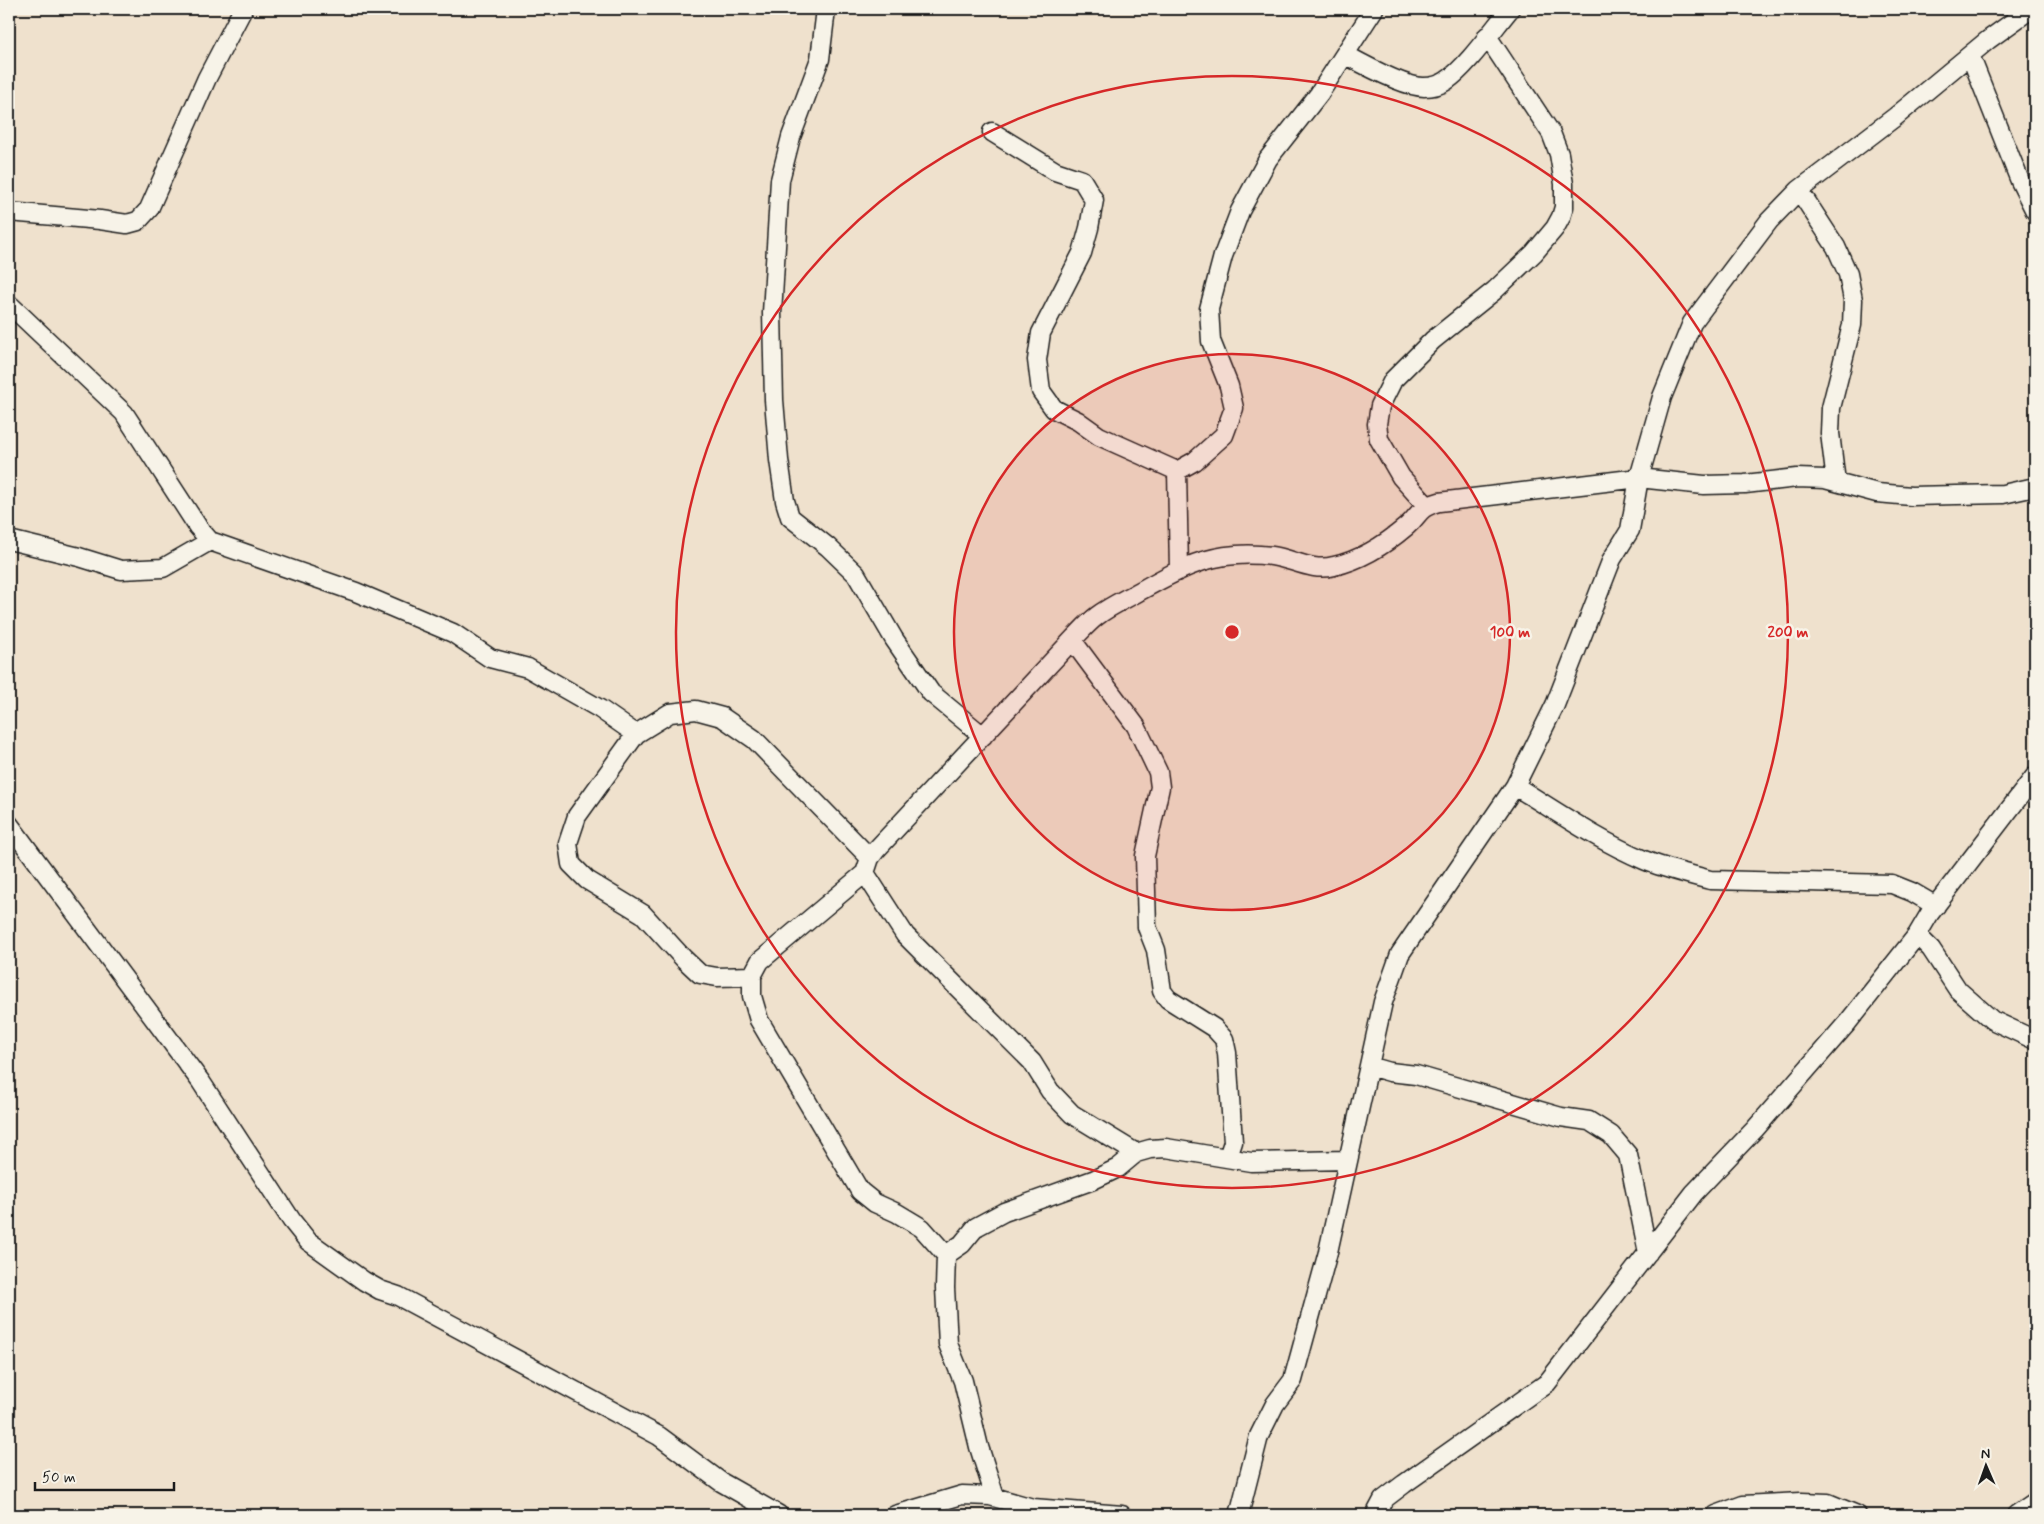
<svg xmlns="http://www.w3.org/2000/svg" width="2044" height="1524" font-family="Mynerve,sans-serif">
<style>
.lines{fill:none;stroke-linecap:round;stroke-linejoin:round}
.minor-casing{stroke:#1c1c1c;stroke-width:21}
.minor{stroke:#f7f3e8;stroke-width:18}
.ring{fill:none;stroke:#d62828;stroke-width:2.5}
.centre{fill:#d62828;stroke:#f7f3e8;stroke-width:2.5}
.ring-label{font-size:15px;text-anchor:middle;font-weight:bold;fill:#d62828;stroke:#f7f3e8;stroke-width:5;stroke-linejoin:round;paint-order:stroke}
</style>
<rect width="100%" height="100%" fill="#efe1cd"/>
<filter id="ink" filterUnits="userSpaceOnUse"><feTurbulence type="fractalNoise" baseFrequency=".02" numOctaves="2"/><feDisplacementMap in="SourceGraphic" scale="10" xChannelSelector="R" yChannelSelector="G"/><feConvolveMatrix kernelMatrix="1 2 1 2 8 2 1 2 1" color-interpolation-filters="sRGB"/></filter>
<g filter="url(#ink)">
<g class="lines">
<defs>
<path id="minor" d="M 826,9 L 820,59 L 791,137 L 780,180 L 772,313 L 774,400 L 779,460 L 785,501 L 790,517 L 828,547 L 856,574 L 894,639 L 931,693 L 983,736
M 1346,55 C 1364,65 1404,87 1424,87 C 1431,87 1440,85 1446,81 C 1466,68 1494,28 1510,9
M 1970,55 L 2020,181 L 2035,211
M 992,132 L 1055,171 L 1082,180 L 1094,200 L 1089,228 L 1082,253 L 1041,333 L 1037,360 L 1041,391 L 1054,409 L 1078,421 L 1099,436 L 1177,471
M 1799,190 L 1836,247 L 1848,274 L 1853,300 L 1852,325 L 1831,408 L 1830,433 L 1836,482
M 9,212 L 100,220 L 127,224 L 138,221 L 149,209 L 207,78 L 243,9
M 9,304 L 124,413 L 198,527 L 210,541 L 356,592 L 453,633 L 490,658 L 528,668 L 600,709 L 636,734
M 1177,471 L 1195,461 L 1224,435 L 1234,408 L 1229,386 L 1211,341 L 1209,309 L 1223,256 L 1240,211 L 1268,159 L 1319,94 L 1374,9
M 1177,471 L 1179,569
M 1427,506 L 1401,477 L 1379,439 L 1377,424 L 1380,406 L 1393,380 L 1433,340 L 1494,291 L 1534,253 L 1555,228 L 1561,217 L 1564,207 L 1564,184 L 1559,154 L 1551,133 L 1487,36
M 9,540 L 79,557 L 121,570 L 163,568 L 210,541
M 1072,640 L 1136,726 L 1158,772 L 1160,787 L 1145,856 L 1147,927 L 1156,950 L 1162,991 L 1168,999 L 1214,1028 L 1224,1039 L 1227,1053 L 1233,1142 L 1228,1157
M 1515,786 C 1557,812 1599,841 1644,860 C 1665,869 1689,874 1710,880 L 1892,884 L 1912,892 L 1936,906
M 9,824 L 201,1082 L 292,1221 L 308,1241 L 364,1281 L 380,1290 L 398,1296 L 659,1436 L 721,1482 L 779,1515
M 865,873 L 905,935 L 1032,1062 L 1050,1091 L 1072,1114 L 1136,1153
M 1917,935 L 1931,949 L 1958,990 L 1992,1020 L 2035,1040
M 752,976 L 717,977 L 700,974 L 684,959 L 643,914 L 587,880 L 571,864 L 568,843 L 577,816 L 636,734 L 670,713 L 696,710 L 722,717 L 754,739 L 870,858
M 1369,1066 L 1390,1072 L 1416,1075 L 1561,1117 L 1589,1121 L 1611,1135 L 1628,1155 L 1648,1253
M 946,1255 L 962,1244 L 976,1227 L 1004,1212 L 1093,1180 L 1118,1168 L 1136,1153 L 1150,1149 L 1166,1148 L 1251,1162 L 1347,1160
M 995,1497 L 979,1447 L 963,1381 L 948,1344 L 945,1288 L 946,1255 L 922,1228 L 897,1213 L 875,1203 L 860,1191 L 759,1020 L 752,996 L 752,976 L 760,961 L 865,873 L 870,858 L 876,850 L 1075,637 C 1082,630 1089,622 1097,616 C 1110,606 1126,599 1140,591 C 1186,565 1217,549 1272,556 C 1293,559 1312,572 1334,566 C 1361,560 1386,544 1407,526 C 1422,513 1416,509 1439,502 L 1639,478 L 1704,485 L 1745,484 L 1797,478 L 1825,479 L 1877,493 L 1911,496 L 2003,494 L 2035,487
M 895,1515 L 962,1495 L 990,1496 L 1033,1508 L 1122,1515
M 1239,1515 L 1259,1436 L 1275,1404 L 1293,1380 L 1328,1252 L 1383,1002 L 1400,954 L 1515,786 L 1555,705 L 1612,559 L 1630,530 L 1639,478 L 1662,397 L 1692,323 L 1769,221 L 1799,190 L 1895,117 L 1988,40 L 2031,9
M 1375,1515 L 1383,1500 L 1404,1484 L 1547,1383 L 1694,1193 L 1755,1129 L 1848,1022 L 1917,935 L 1930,913 L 2035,776
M 1716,1515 L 1743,1505 L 1801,1502 L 1828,1503 L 1857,1515
M 2016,1515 L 2035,1502"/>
</defs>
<!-- minor casing -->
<use href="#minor" class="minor-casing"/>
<!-- minor -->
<use href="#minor" class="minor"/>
</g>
</g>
<!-- distance rings -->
<circle cx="1232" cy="632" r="278" fill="#d62828" fill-opacity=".12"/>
<g class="ring">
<circle cx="1232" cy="632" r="278"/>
<circle cx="1232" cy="632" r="556"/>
</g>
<circle cx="1232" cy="632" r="8" class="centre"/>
<g class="ring-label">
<text x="1510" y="637">100 m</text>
<text x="1788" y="637">200 m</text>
</g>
<!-- margin -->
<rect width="2044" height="1524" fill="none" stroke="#f7f3e8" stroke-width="30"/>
<rect x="15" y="15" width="2014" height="1494" fill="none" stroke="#1c1c1c" stroke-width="2" filter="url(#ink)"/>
<!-- north arrow -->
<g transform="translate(1986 1466) rotate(358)" stroke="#f7f3e8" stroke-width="4" paint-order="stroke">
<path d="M0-4L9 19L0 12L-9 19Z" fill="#1c1c1c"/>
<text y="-8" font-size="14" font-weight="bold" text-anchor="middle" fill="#1c1c1c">N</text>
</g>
<!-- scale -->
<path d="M35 1482v8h139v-8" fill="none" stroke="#1c1c1c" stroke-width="2.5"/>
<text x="42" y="1482" font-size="15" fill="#1c1c1c" stroke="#f7f3e8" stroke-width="4" paint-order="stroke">50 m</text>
</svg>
